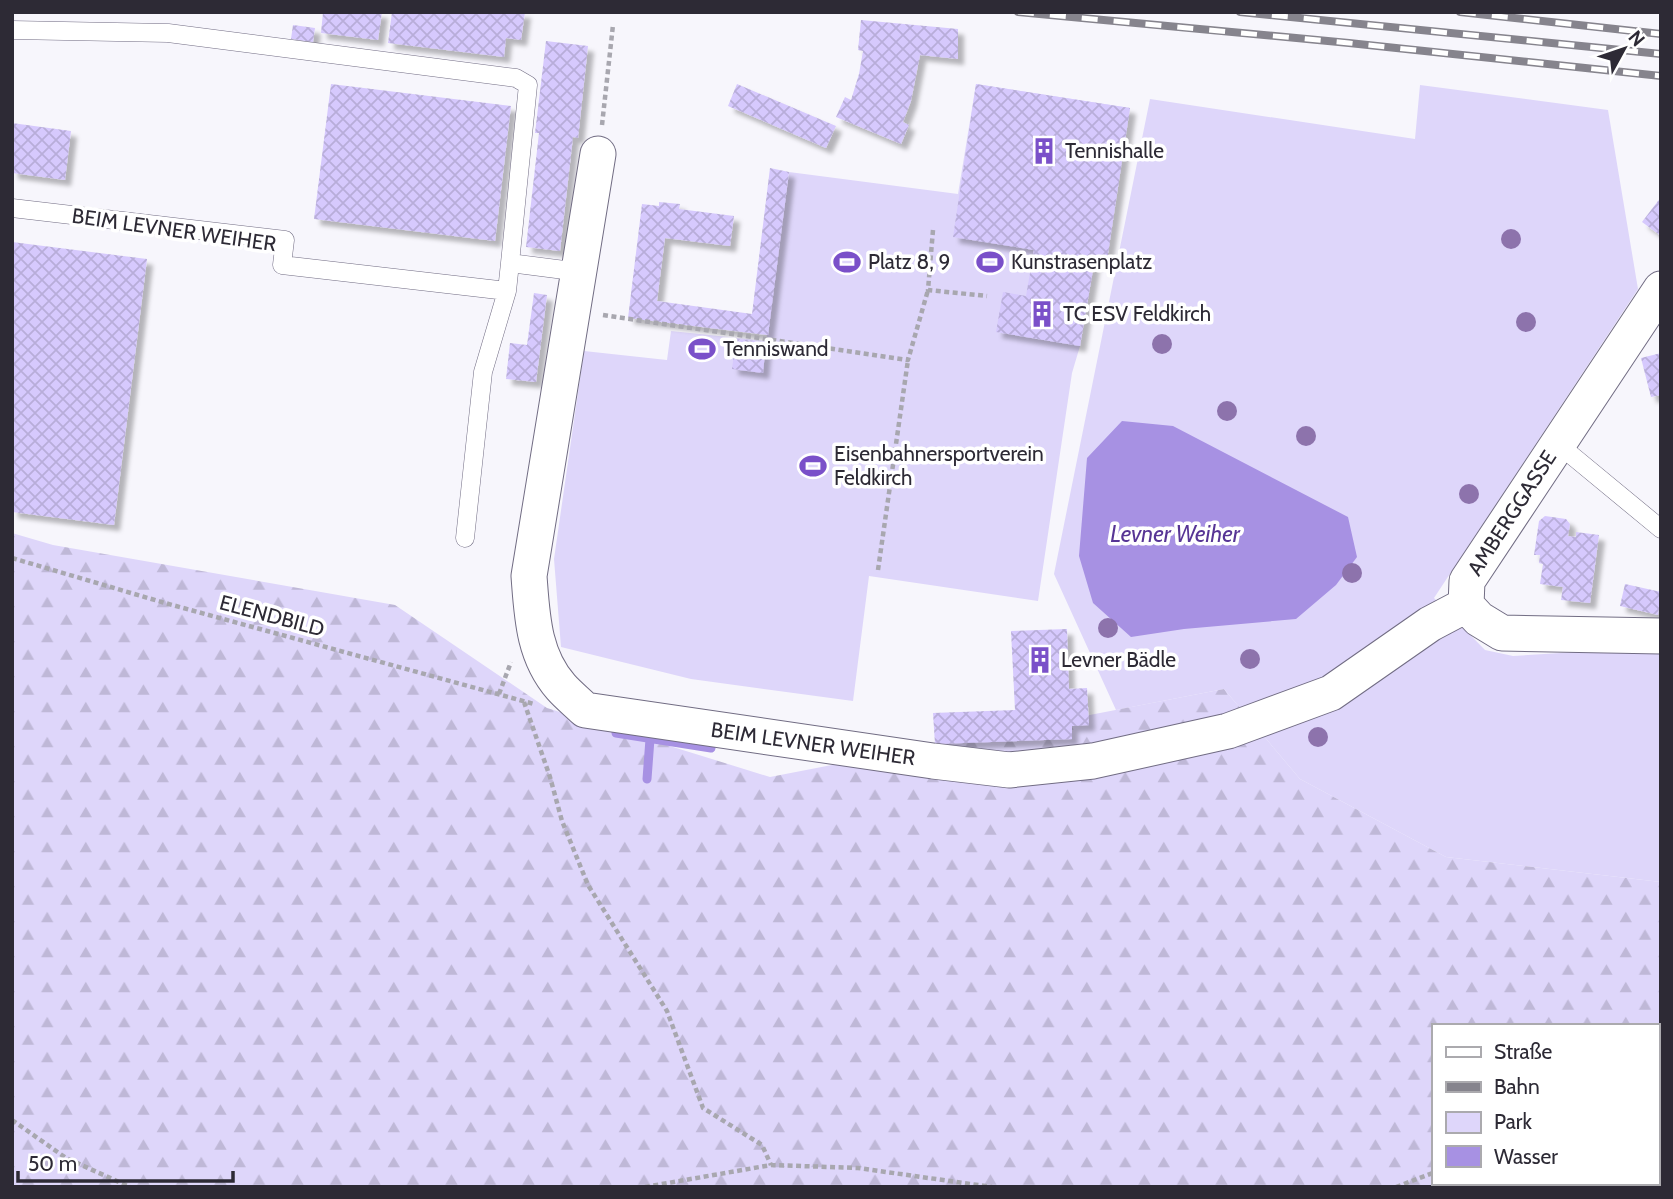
<svg xmlns="http://www.w3.org/2000/svg" width="1673" height="1199" font-family="Cabin,sans-serif">
<style>
.green{fill:#ded6fa}
.forest{fill:url(#forest-firs);fill-rule:evenodd}
.water{fill:#a791e3}
.lines{fill:none;stroke-linecap:round;stroke-linejoin:round}
.stream{stroke:#a791e3;stroke-width:9}
.building{fill:url(#building-cross-hatch);filter:url(#shadow)}
.lane-casing{stroke:#716c83;stroke-width:19}
.street-casing{stroke:#716c83;stroke-width:37}
.path{stroke:#a8a7af;stroke-width:4.5;stroke-dasharray:5 3.5;stroke-linecap:butt}
.lane{stroke:#fff;stroke-width:18}
.street{stroke:#fff;stroke-width:35}
.rail-casing{stroke:#86848d;stroke-width:8}
.rail{stroke:#fff;stroke-width:5;stroke-dasharray:16;stroke-linecap:butt}
.tree{fill:#8d73ac}
.labels{text-anchor:middle;stroke-width:7;stroke-linejoin:round;paint-order:stroke}
.poi-label{font-size:21px;fill:#2d2a35;stroke:#fff;text-anchor:start}
.street-label{font-size:21px;fill:#2d2a35;stroke:#fff}
.water-label{font-size:23px;font-style:italic;fill:#573595;stroke:#fff}
</style>
<defs>
<pattern id="forest-firs" width="22" height="20" patternUnits="userSpaceOnUse" patternTransform="scale(1.75)"><rect width="22" height="20" fill="#ded6fa"/><path d="M5 1l3.5 6h-7zM16 11l3.5 6h-7z" fill="#bfb8d7"/></pattern>
<pattern id="building-cross-hatch" width="8" height="8" patternUnits="userSpaceOnUse" patternTransform="scale(1.75)"><rect width="8" height="8" fill="#d6c9fd"/><path d="M0 0l8 8M0 8l8-8" fill="none" stroke="#b8add9"/></pattern>
<filter id="shadow"><feDropShadow dx="6" dy="6" stdDeviation="2" flood-color="#0004"/></filter>
</defs>
<rect width="100%" height="100%" fill="#f7f6fc"/>
<!-- green -->
<path class="green" d="M 976,84 L 1130,108 L 1107,260 L 1095,259 L 1080,346 L 1072,373 L 1038,601 L 869,576 L 853,701 L 691,679 L 561,647 L 554,559 L 584,351 L 667,360 L 671,331 L 766,341 L 789,172 L 958,194 Z
M 1420,85 L 1608,110 L 1638,289 L 1434,598 L 1485,650 L 1513,656 L 1593,651 L 1661,653 L 1661,882 L 1446,857 L 1300,779 L 1224,689 L 1116,710 L 1054,574 L 1150,99 L 1415,139 Z"/>
<!-- forest -->
<path class="forest" d="M 12,533 L 53,545 L 395,605 L 547,708 L 770,777 L 1224,689 L 1300,779 L 1446,857 L 1661,882 L 1661,1187 L 12,1187 ZM 1433,1026 L 1657,1026 L 1657,1183 L 1433,1183 Z"/>
<!-- water -->
<path class="water" d="M 1122,421 L 1173,426 L 1348,517 L 1357,557 L 1336,585 L 1296,619 L 1184,629 L 1131,637 L 1093,603 L 1079,556 L 1087,458 Z"/>
<g class="lines">
<!-- stream -->
<path class="stream" d="M 616,733 L 711,748
M 647,779 L 650,739"/>
</g>
<!-- building -->
<path class="building" d="M 323,12 L 382,12 L 378,40 L 321,33 Z
M 392,12 L 525,12 L 521,40 L 506,38 L 504,57 L 388,43 Z
M 861,20 L 958,29 L 958,59 L 920,55 L 911,101 L 903,122 L 909,125 L 901,144 L 836,117 L 845,97 L 851,100 L 859,74 L 863,51 L 858,50 Z
M 293,25 L 315,28 L 313,42 L 291,39 Z
M 546,41 L 588,46 L 578,138 L 573,137 L 560,251 L 526,247 L 539,133 L 535,133 Z
M 331,84 L 511,106 L 495,241 L 314,219 Z
M 737,84 L 836,126 L 826,148 L 728,106 Z
M 976,84 L 1130,108 L 1107,260 L 1095,258 L 1080,346 L 996,332 L 1003,292 L 1026,296 L 1034,250 L 953,237 Z
M 12,123 L 71,131 L 65,180 L 12,173 Z
M 770,168 L 789,172 L 768,335 L 628,318 L 642,204 L 659,206 L 659,202 L 680,204 L 679,209 L 734,216 L 730,246 L 665,238 L 657,301 L 752,314 Z
M 1661,197 L 1661,236 L 1642,222 Z
M 12,242 L 147,259 L 114,525 L 12,512 Z
M 534,293 L 547,295 L 536,382 L 506,379 L 510,343 L 527,345 Z
M 736,339 L 766,342 L 763,373 L 732,369 Z
M 1661,353 L 1661,395 L 1651,397 L 1641,358 Z
M 1545,516 L 1566,519 L 1570,524 L 1568,536 L 1576,537 L 1576,532 L 1599,535 L 1590,603 L 1561,600 L 1563,587 L 1540,584 L 1543,564 L 1539,563 L 1540,555 L 1534,555 L 1539,521 Z
M 1625,584 L 1661,592 L 1658,615 L 1620,606 Z
M 1067,629 L 1069,689 L 1087,688 L 1089,725 L 1072,726 L 1072,739 L 935,744 L 933,713 L 1015,710 L 1011,631 Z"/>
<g class="lines">
<defs>
<path id="lane" d="M 12,30 L 168,33 L 516,78 L 528,85 L 510,263
M 12,208 L 285,240 L 282,265 L 507,291 L 510,263 L 580,272
M 1558,444 L 1661,529
M 465,538 L 483,372 L 507,291"/>
<path id="street" d="M 598,154 L 529,576 C 532,615 533,655 561,687 C 568,695 577,702 585,710 L 933,761 L 1009,770 L 1093,761 L 1228,731 L 1331,693 L 1430,624 L 1466,605
M 1661,289 L 1467,581 L 1466,605 L 1479,619 L 1502,633 L 1661,636"/>
</defs>
<!-- lane casing -->
<use href="#lane" class="lane-casing"/>
<!-- street casing -->
<use href="#street" class="street-casing"/>
<!-- path -->
<path class="path" d="M 602,125 L 613,25
M 933,230 L 928,290 L 987,296
M 603,315 L 908,360 L 928,290
M 12,558 L 165,603 L 534,704
M 878,570 L 908,360
M 499,694 L 511,662
M 524,702 L 550,777 L 562,821 L 588,885 L 667,1011 L 703,1108 L 762,1145 L 771,1165
M 1657,1071 L 1661,1071
M 12,1120 L 66,1158 L 130,1187
M 645,1187 L 771,1165 L 858,1168 L 992,1187
M 1396,1187 L 1433,1173"/>
<!-- lane -->
<use href="#lane" class="lane"/>
<!-- street -->
<use href="#street" class="street"/>
<defs>
<path id="rail" d="M 1018,12 L 1349,43 L 1661,76
M 1240,12 L 1661,54
M 1460,12 L 1661,34"/>
</defs>
<!-- rail casing -->
<use href="#rail" class="rail-casing"/>
<!-- rail -->
<use href="#rail" class="rail"/>
</g>
<!-- trees -->
<g class="tree">
<circle cx="1511" cy="239" r="10"/>
<circle cx="1526" cy="322" r="10"/>
<circle cx="1162" cy="344" r="10"/>
<circle cx="1227" cy="411" r="10"/>
<circle cx="1306" cy="436" r="10"/>
<circle cx="1469" cy="494" r="10"/>
<circle cx="1352" cy="573" r="10"/>
<circle cx="1108" cy="628" r="10"/>
<circle cx="1250" cy="659" r="10"/>
<circle cx="1318" cy="737" r="10"/>
</g>
<!-- icons -->
<defs>
<symbol id="building-bare" viewBox="-9 -9 18 18"><path d="M-4-6H4V6H1V3H-1V6H-4ZM-2.5-4.3h1.7v1.8h-1.7ZM.8-4.3h1.7v1.8H.8ZM-2.5-1h1.7V.8h-1.7ZM.8-1h1.7V.8H.8Z" fill="#7a50c9" stroke="#fff" stroke-width="2.5" paint-order="stroke"/></symbol>
<symbol id="stadium-bare" viewBox="-9 -9 18 18"><path d="M0-5a6.5 5 0 1 0 0 10a6.5 5 0 1 0 0-10ZM-3.5-1.8h7v3.6h-7Z" fill="#7a50c9" stroke="#fff" stroke-width="2.5" paint-order="stroke"/></symbol>
</defs>
<g fill-rule="evenodd">
<use href="#building-bare" x="1025" y="132" width="38" height="38"/>
<use href="#stadium-bare" x="828" y="243" width="38" height="38"/>
<use href="#stadium-bare" x="971" y="243" width="38" height="38"/>
<use href="#building-bare" x="1023" y="295" width="38" height="38"/>
<use href="#stadium-bare" x="683" y="330" width="38" height="38"/>
<use href="#stadium-bare" x="794" y="447" width="38" height="38"/>
<use href="#building-bare" x="1021" y="641" width="38" height="38"/>
</g>
<g class="labels">
<!-- poi labels -->
<g class="poi-label">
<text x="1065" y="158">Tennishalle</text>
<text x="868" y="269">Platz 8, 9</text>
<text x="1011" y="269">Kunstrasenplatz</text>
<text x="1063" y="321">TC ESV Feldkirch</text>
<text x="723" y="356">Tenniswand</text>
<text x="834" y="461">Eisenbahnersportverein<tspan x="834" dy="24">Feldkirch</tspan></text>
<text x="1061" y="667">Levner Bädle</text>
</g>
<!-- street labels -->
<g class="street-label">
<text transform="translate(174 230) rotate(8)" y="7">BEIM LEVNER WEIHER</text>
<text transform="translate(1512 513) rotate(-57)" y="7">AMBERGGASSE</text>
<text transform="translate(272 616) rotate(15)" y="7">ELENDBILD</text>
<text transform="translate(813 744) rotate(8)" y="7">BEIM LEVNER WEIHER</text>
</g>
<!-- water labels -->
<g class="water-label">
<text x="1175" y="542">Levner Weiher</text>
</g>
</g>
<!-- border -->
<rect width="1673" height="1199" fill="none" stroke="#2d2a35" stroke-width="28"/>
<!-- legend -->
<rect x="1432" y="1024" width="228" height="161" fill="#ffffff" stroke="#abaaae" stroke-width="2"/>
<rect x="1446" y="1047" width="35" height="10" fill="#ffffff" stroke="#abaaae" stroke-width="2"/>
<text x="1494" y="1059" font-size="21" fill="#2d2a35">Straße</text>
<rect x="1446" y="1082" width="35" height="10" fill="#86848d" stroke="#abaaae" stroke-width="2"/>
<text x="1494" y="1094" font-size="21" fill="#2d2a35">Bahn</text>
<rect x="1446" y="1112" width="35" height="21" fill="#ded6fa" stroke="#abaaae" stroke-width="2"/>
<text x="1494" y="1129" font-size="21" fill="#2d2a35">Park</text>
<rect x="1446" y="1146" width="35" height="21" fill="#a791e3" stroke="#abaaae" stroke-width="2"/>
<text x="1494" y="1164" font-size="21" fill="#2d2a35">Wasser</text>
<!-- north arrow -->
<g transform="translate(1624 49) rotate(50)" stroke="#ffffff" stroke-width="5" paint-order="stroke">
<path d="M0-5L12 26L0 18L-12 26Z" fill="#2d2a35"/>
<text y="-10" font-size="19" font-weight="bold" text-anchor="middle" fill="#2d2a35">N</text>
</g>
<!-- scale -->
<path d="M18 1171v10h215v-10" fill="none" stroke="#2d2a35" stroke-width="3.5"/>
<text x="28" y="1171" font-size="21" fill="#2d2a35" stroke="#ffffff" stroke-width="5" paint-order="stroke">50 m</text>
</svg>
